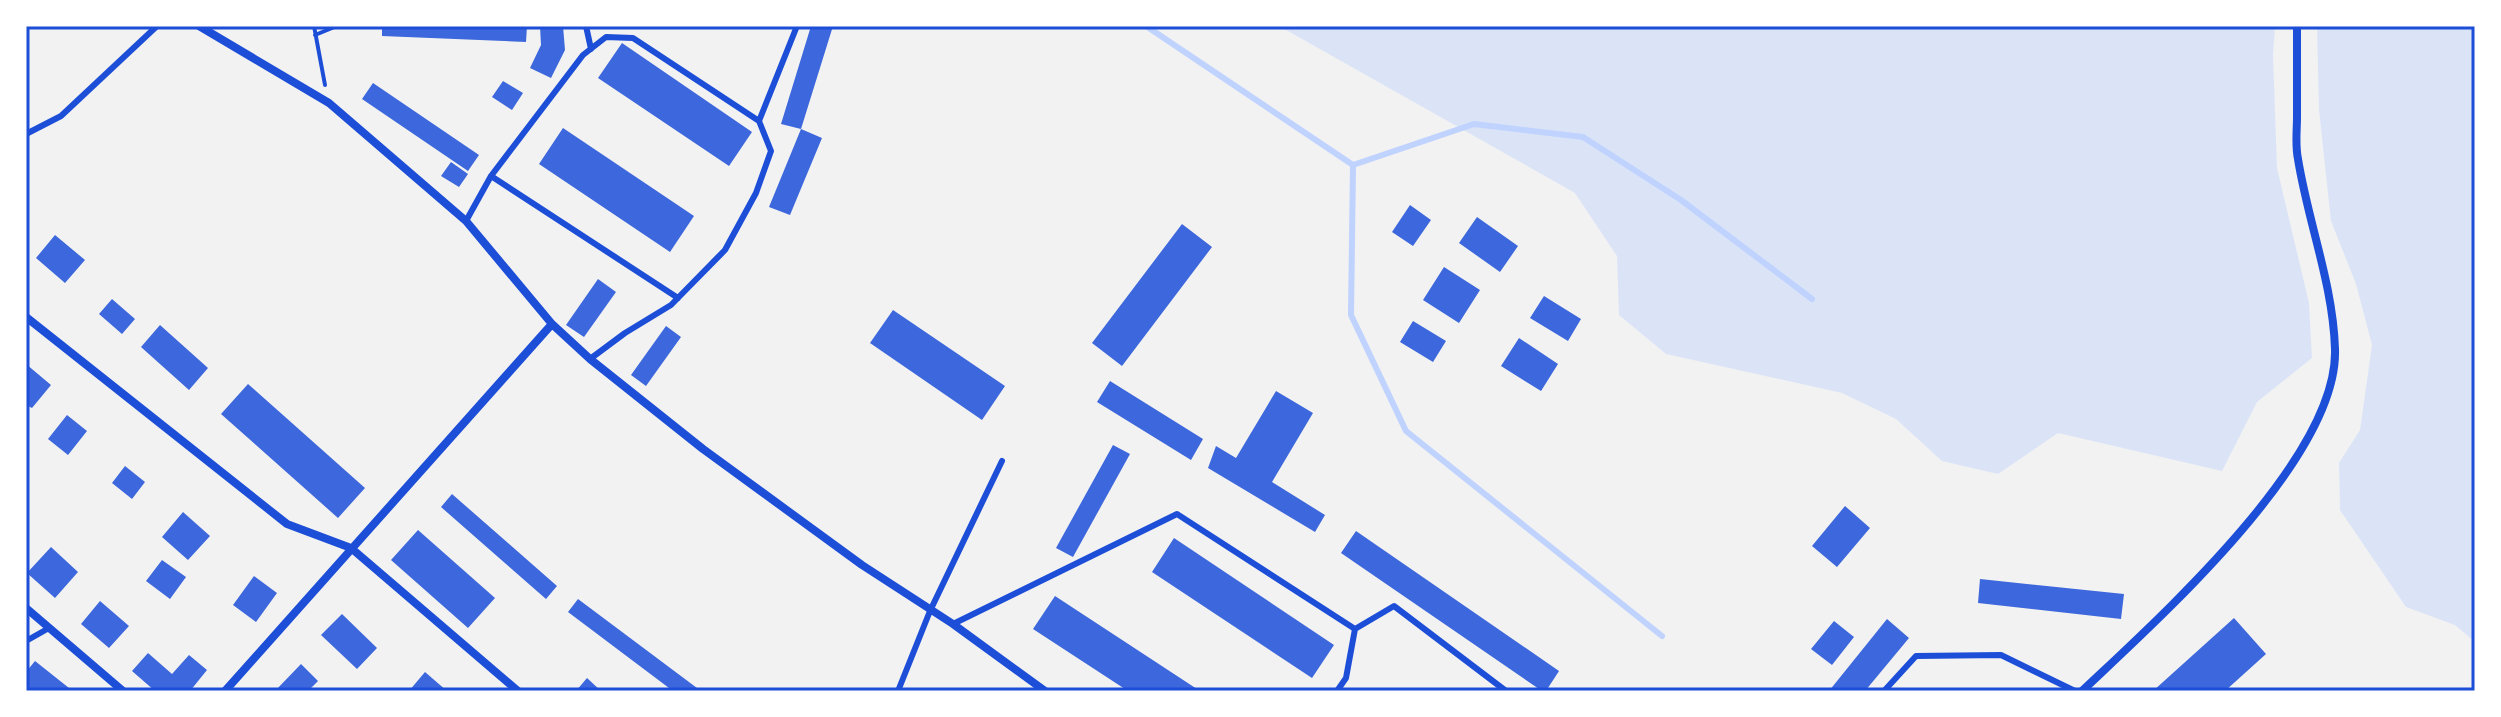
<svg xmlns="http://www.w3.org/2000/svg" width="2501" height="717" font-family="Arial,sans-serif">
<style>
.green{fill:#dbe4f7}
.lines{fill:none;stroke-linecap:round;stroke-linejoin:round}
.stream{stroke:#bfd3fe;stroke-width:6}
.building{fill:#3d67dc}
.path{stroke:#1d4ed8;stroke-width:4}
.service{stroke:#1d4ed8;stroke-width:6}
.minor{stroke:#1d4ed8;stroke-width:8}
.neatline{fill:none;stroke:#1d4ed8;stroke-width:3}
</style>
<rect width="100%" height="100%" fill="#f2f2f2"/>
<!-- green -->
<path class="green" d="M 1279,26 L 2275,26 L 2273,55 L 2277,168 L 2309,303 L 2312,358 L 2257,402 L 2222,471 L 2058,433 L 1998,474 L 1942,461 L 1896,419 L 1842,393 L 1666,354 L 1619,315 L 1617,256 L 1575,193 Z
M 2317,26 L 2475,26 L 2475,642 L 2455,625 L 2406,607 L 2340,510 L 2339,463 L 2360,430 L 2372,345 L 2356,284 L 2331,221 L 2319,110 Z"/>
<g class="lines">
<!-- stream -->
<path class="stream" d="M 1146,26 L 1353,165
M 1353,165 L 1351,315 L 1406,431 L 1662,636
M 1353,165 L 1474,124 L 1583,137 L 1681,200 L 1812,299"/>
</g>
<!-- building -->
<path class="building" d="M 382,26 L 527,26 L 526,42 L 382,36 Z
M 540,26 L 563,26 L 565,50 L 551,78 L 530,68 L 541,45 Z
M 811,26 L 833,26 L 801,129 L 781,124 Z
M 622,43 L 752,132 L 729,166 L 598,78 Z
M 503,81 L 523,93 L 512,110 L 492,97 Z
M 373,83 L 479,155 L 468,171 L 362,99 Z
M 563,128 L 694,216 L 670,252 L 539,164 Z
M 801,129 L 822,138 L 790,215 L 769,207 Z
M 451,162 L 468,174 L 459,187 L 441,176 Z
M 1410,205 L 1431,220 L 1413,246 L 1392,232 Z
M 1477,217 L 1518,246 L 1500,272 L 1459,243 Z
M 1182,224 L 1212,247 L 1122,366 L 1092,343 Z
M 55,235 L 85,260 L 65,283 L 36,258 Z
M 1444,267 L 1480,290 L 1459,323 L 1423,300 Z
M 598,279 L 616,292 L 584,337 L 566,325 Z
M 1544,296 L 1581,319 L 1568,341 L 1530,318 Z
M 112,299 L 135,319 L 122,334 L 99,314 Z
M 893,310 L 1005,386 L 982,420 L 870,343 Z
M 1413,321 L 1446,341 L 1433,362 L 1400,342 Z
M 160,325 L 208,368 L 189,390 L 141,347 Z
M 666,326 L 681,337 L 646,386 L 631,375 Z
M 1519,338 L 1558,364 L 1541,391 L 1501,366 Z
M 26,364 L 51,385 L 32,408 L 26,405 Z
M 1110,381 L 1203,439 L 1191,460 L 1097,402 Z
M 248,384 L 365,488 L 338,518 L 221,414 Z
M 1276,391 L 1313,413 L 1272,482 L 1325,515 L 1315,532 L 1208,468 L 1216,446 L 1236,458 Z
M 67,415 L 87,431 L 68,455 L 48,439 Z
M 1113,445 L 1130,454 L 1073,557 L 1056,548 Z
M 125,466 L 145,482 L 132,499 L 112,483 Z
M 452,494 L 557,586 L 546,599 L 441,507 Z
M 1845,506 L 1870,528 L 1837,567 L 1812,546 Z
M 183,512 L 210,536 L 188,560 L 162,537 Z
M 418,530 L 495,598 L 468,628 L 391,560 Z
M 1356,531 L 1559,671 L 1546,691 L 1542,691 L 1341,553 Z
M 1174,538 L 1334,645 L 1312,678 L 1152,572 Z
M 51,547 L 78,572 L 55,598 L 27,573 Z
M 162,560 L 186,577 L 170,599 L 146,581 Z
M 254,576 L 277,593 L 256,622 L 233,605 Z
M 1980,579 L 2124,594 L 2121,619 L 1978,603 Z
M 1055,596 L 1200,691 L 1128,691 L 1033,629 Z
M 578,599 L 701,691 L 673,691 L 568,612 Z
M 100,601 L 129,626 L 109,648 L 81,624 Z
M 342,614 L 377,648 L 357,669 L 321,635 Z
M 2234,618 L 2266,654 L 2225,691 L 2153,691 Z
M 1887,619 L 1909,638 L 1865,691 L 1829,691 Z
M 1834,621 L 1854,637 L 1832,665 L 1811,649 Z
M 148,653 L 172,674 L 189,655 L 207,670 L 190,691 L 155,691 L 132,671 Z
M 35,661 L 69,688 L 66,691 L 26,691 L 26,672 Z
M 301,664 L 318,681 L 308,691 L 275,691 Z
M 425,672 L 447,691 L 409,691 Z
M 587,678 L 601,691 L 576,691 Z"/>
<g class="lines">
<!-- path -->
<path class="path" d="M 314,26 L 325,85
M 315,35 L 337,26"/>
<!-- service -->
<path class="service" d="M 586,26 L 591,49
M 759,121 L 797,26
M 26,134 L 61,116 L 157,26
M 491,176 L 678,298
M 466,221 L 491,176 L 583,55 L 606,37 L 633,38 L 759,121 L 771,151 L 756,193 L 725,250 L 671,305 L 625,333 L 590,359
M 953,624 L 1177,514 L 1355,629 L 1346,678 L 1337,691
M 1355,629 L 1394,606 L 1506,691
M 26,641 L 49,628
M 898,691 L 930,611 L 1002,461
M 1884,691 L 1916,656 L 2001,655 L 2075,691"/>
<!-- minor -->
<path class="minor" d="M 199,26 L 329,103 L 466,221 L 552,324 L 590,359 L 703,449 L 862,565 L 953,624 L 1045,691
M 26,317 L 287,524 L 351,548 L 518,691
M 26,608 L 123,691
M 225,691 L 552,324
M 2082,691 C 2158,619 2339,458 2335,349 C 2333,284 2308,222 2298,159 C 2295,145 2297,131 2297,117 C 2297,86 2297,56 2297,26"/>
</g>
<!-- border -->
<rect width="2501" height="717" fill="none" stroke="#ffffff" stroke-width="56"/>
<rect x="28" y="28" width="2445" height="661" class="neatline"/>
</svg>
